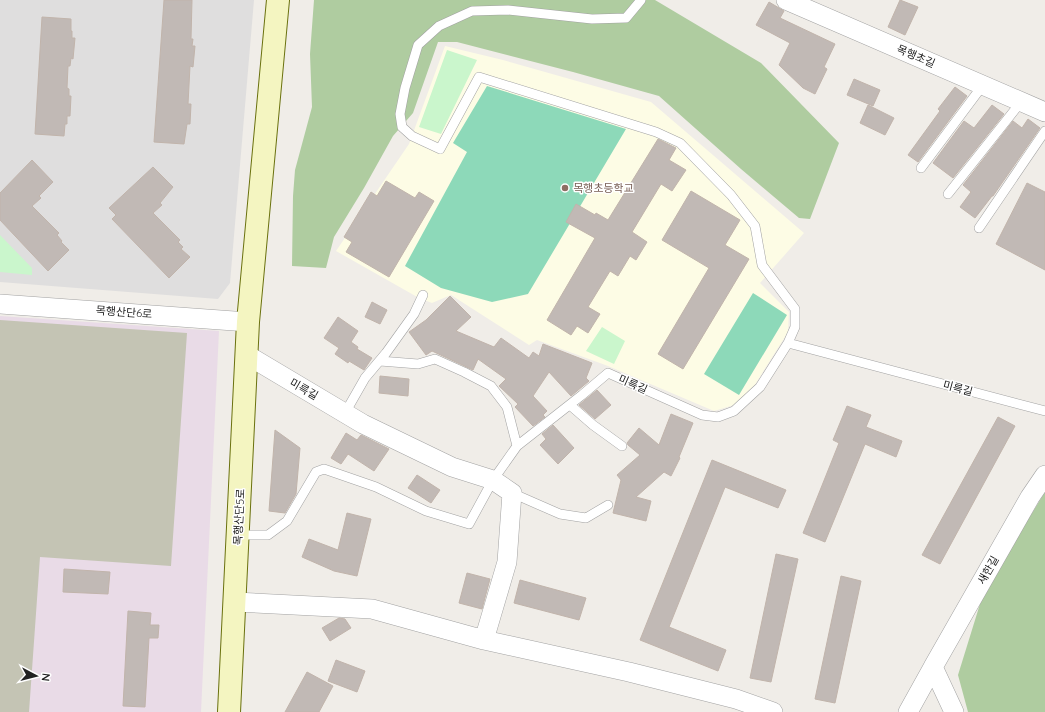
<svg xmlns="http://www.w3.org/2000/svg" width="1045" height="712" font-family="Quicksand,'Noto Sans KR',sans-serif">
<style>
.residential{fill:#dfdede}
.industrial{fill:#e9dbe7}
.education{fill:#fdfce5}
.construction{fill:#c4c4b4}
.forest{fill:#afcca0}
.park{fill:#caf6cc}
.pitch{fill:#8dd9b9}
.building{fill:#c1b9b5;stroke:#c1b4ab}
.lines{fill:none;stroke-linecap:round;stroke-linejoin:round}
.lane-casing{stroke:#a2a2a2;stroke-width:10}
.street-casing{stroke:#a2a2a2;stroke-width:20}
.secondary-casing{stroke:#6a710e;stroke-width:24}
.lane{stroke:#fff;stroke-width:9}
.street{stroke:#fff;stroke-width:19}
.secondary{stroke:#f4f5c1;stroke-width:22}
.education-dot{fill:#8d6e63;stroke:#fff;stroke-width:1.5}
.labels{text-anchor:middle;stroke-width:3;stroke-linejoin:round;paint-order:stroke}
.street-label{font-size:11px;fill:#212121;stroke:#fff}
.education-label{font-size:11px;fill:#785e54;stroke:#fff;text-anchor:start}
</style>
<rect width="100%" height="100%" fill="#f0ede8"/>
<!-- residential -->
<path class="residential" d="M 0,0 L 254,0 L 230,283 L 218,299 L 0,282 Z"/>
<!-- industrial -->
<path class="industrial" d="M 0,316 L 219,331 L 201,712 L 0,712 Z"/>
<!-- education -->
<path class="education" d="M 445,46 L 503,60 L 651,102 L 804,233 L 760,283 L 789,312 L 788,332 L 744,402 L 714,411 L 608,366 L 537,340 L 529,345 L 451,295 L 432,303 L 419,298 L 336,251 L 409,144 Z"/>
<!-- construction -->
<path class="construction" d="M 0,320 L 187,333 L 171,566 L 40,557 L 29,712 L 0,712 Z"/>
<!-- forest -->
<path class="forest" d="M 314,0 L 655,0 L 761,63 L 839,143 L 810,219 L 799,218 L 741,169 L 659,96 L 573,72 L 457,42 L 438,42 L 413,113 L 393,136 L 364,188 L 334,237 L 326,268 L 292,266 L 293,196 L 295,170 L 312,107 L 310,54 Z
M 1045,492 L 1045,712 L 968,712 L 958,675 L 984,591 Z"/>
<!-- park -->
<path class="park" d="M 447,50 L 477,60 L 441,134 L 419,127 Z
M 0,235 L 32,268 L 32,275 L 0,272 Z
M 602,327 L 625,341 L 614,364 L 586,351 Z"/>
<!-- pitch -->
<path class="pitch" d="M 487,86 L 626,129 L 528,294 L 492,302 L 441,288 L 405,266 L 467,152 L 453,143 Z
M 753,293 L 787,315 L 739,395 L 704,374 Z"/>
<!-- building -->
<path class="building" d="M 164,0 L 192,0 L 191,39 L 193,39 L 192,46 L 195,46 L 193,67 L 190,66 L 188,104 L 191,104 L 190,124 L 187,124 L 184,144 L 154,142 Z
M 900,0 L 918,7 L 905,35 L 888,27 Z
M 769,2 L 784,11 L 780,18 L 835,44 L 824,67 L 827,69 L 815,94 L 803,88 L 779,65 L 790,43 L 756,25 Z
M 42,17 L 71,19 L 71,31 L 72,31 L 72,38 L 75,38 L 73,59 L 71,58 L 70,66 L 68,66 L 67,88 L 69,89 L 69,96 L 71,96 L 70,116 L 67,116 L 67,124 L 65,124 L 64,136 L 35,134 Z
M 854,79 L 880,90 L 873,106 L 847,95 Z
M 955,87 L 967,96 L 918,162 L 908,155 L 940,111 L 938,109 Z
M 868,105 L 894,118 L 885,135 L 860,123 Z
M 992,105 L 1004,114 L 953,178 L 933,163 L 964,121 L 974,128 Z
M 1028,119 L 1040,128 L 993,196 L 992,196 L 975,218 L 960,207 L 971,192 L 963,185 L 1013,121 L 1022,128 Z
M 658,139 L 676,148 L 669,160 L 686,170 L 672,191 L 661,184 L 632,232 L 647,242 L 636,260 L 630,256 L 618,276 L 610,271 L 588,307 L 600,314 L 588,333 L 577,326 L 571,335 L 547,320 L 595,238 L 566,222 L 576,204 L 595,215 L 596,213 L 608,220 Z
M 32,160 L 53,182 L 39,196 L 41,198 L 32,206 L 59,233 L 57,235 L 62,241 L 61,242 L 69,250 L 48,271 L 0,220 L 0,193 Z
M 153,167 L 173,187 L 160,203 L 162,205 L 153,213 L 180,240 L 178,242 L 183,247 L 181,249 L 190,257 L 169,278 L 112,219 L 116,215 L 109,208 Z
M 386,181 L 415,198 L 419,192 L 434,201 L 389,277 L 346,252 L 352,242 L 344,237 L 371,192 L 377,196 Z
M 1027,183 L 1045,192 L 1045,270 L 996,244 Z
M 691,191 L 740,220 L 725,245 L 749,259 L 683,369 L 658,354 L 709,268 L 662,240 Z
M 450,296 L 471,317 L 456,331 L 494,347 L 501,338 L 529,358 L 533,352 L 539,356 L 543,344 L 592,363 L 586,378 L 589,381 L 571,396 L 549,372 L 533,396 L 547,411 L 543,415 L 545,417 L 533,426 L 515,407 L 518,404 L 499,386 L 506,379 L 478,359 L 473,370 L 432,351 L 426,355 L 409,332 L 426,320 Z
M 372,302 L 387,310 L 380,324 L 365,317 Z
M 338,317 L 358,331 L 351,342 L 358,347 L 357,349 L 372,358 L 364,370 L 349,361 L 348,363 L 335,354 L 339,348 L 324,338 Z
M 380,376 L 409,379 L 408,396 L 379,393 Z
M 597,390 L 611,405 L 595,419 L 579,405 Z
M 847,406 L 871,415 L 866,427 L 902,441 L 896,457 L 865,444 L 825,542 L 803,533 L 839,443 L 833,440 Z
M 671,414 L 693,423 L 679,457 L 680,458 L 671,476 L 664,472 L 636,497 L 651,501 L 646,521 L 613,513 L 621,480 L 617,475 L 640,455 L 628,445 L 627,443 L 639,428 L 659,445 Z
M 998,417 L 1015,426 L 940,564 L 922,555 Z
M 553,425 L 574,448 L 558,464 L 540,445 L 546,439 L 542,434 Z
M 275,430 L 300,448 L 296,494 L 285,513 L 269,511 Z
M 346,433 L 357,440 L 361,435 L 389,449 L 374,471 L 348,454 L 341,464 L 331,458 Z
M 712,460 L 786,490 L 778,508 L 725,487 L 669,627 L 726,650 L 718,671 L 640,640 Z
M 417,475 L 440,490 L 431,503 L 408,488 Z
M 347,513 L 371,519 L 357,576 L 334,571 L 302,557 L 309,539 L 338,550 Z
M 776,554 L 798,559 L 771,682 L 750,678 Z
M 64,569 L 110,572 L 108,594 L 63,592 Z
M 467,573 L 490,579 L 482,609 L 459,603 Z
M 841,576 L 861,581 L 835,703 L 815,699 Z
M 520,580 L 586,598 L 579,620 L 514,603 Z
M 128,611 L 151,613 L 150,625 L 159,625 L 158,638 L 149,638 L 145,707 L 123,706 Z
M 339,618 L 345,619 L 351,628 L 330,641 L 322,628 Z
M 336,660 L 365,671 L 357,692 L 328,681 Z
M 307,672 L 333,686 L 319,712 L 285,712 Z"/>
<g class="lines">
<defs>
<path id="lane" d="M 641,0 L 626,18 L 592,19 L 508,10 L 472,11 L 439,26 L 418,45 L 405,88 L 400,114 L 402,127 L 412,136 L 440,149 L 479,77 L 656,132 L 680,143 L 731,195 L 755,226 L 762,265 L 795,309 L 795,327 L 788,343
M 921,168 L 983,85
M 948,194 L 1021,102
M 979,228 L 1045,131
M 380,361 L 418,364 L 435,359 L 464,372 L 491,386 L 507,407 L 517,446
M 570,405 L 593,425 L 622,446
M 345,413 L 365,378 L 386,353 L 414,314 L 423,295
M 512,493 L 560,514 L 586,518 L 608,505
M 238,535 L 268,535 L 287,521 L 316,472 L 324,469 L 376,487 L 426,511 L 469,524 L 493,480 L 517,446 L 582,395 L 608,373 L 702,415 L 718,417 L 734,411 L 760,387 L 788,343 L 1045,411"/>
<path id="street" d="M 786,0 L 1045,112
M 0,304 L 248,322
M 247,355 L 363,424 L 452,467 L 493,480 L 512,493 L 507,562 L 484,640
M 235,602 L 372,609 L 484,640 L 629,672 L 736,699 L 773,712
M 908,712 L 933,667
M 954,712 L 933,667 L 1030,497 L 1045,475"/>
<path id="secondary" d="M 229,712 L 248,322 L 278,0"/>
</defs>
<!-- lane casing -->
<use href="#lane" class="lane-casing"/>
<!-- street casing -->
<use href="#street" class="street-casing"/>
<!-- secondary casing -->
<use href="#secondary" class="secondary-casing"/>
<!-- lane -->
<use href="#lane" class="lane"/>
<!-- street -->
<use href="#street" class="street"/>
<!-- secondary -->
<use href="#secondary" class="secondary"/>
</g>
<!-- markers -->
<circle class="education-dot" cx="565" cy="188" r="4"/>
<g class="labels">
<!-- street labels -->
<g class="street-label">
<text transform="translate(916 56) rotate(23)" y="4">목행초길</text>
<text transform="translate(124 312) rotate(4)" y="4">목행산단6로</text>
<text transform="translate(633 384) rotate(24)" y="4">미륵길</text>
<text transform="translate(958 388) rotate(15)" y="4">미륵길</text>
<text transform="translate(304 389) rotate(30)" y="4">미륵길</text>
<text transform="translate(239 517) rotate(-87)" y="4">목행산단5로</text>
<text transform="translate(988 570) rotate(-60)" y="4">새한길</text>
</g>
<!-- education labels -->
<g class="education-label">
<text x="573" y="192">목행초등학교</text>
</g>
</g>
<!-- north arrow -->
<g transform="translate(36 676) rotate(97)" stroke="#ffffff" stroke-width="3" paint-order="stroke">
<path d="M0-3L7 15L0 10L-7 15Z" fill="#212121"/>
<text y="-6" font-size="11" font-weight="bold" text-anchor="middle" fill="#212121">N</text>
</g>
</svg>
